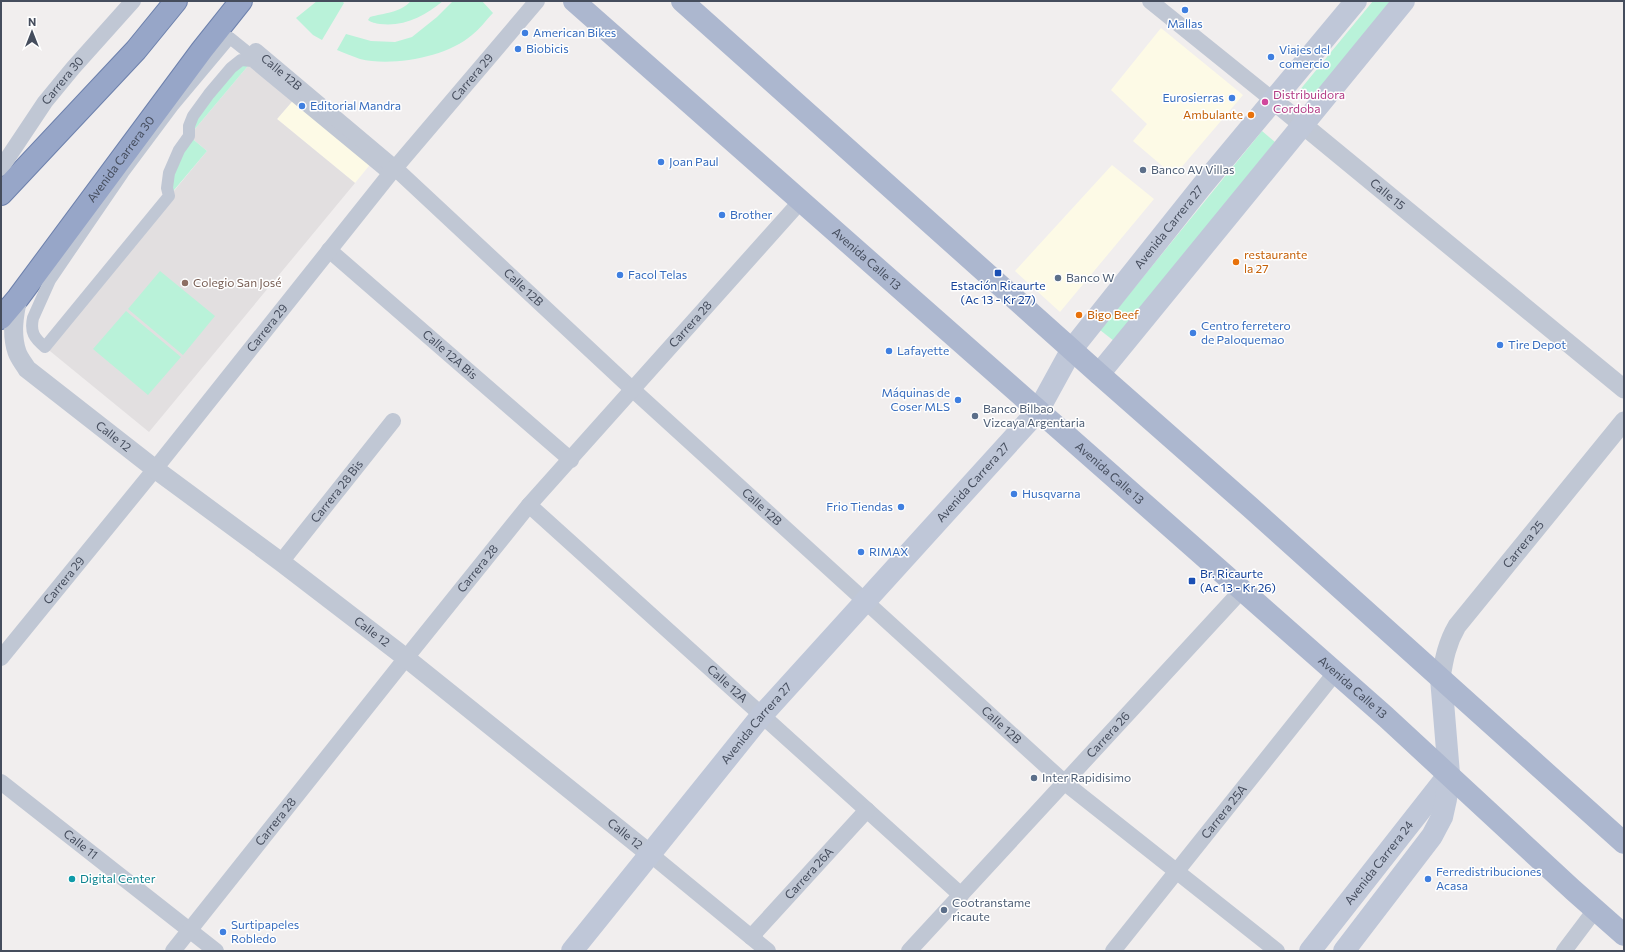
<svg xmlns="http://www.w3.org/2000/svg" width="1625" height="952" font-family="Commissioner,sans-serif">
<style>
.commercial{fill:#fdfae6}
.education{fill:#e2dfe0}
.green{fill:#b9f2d9}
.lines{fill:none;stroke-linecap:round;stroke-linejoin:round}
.trunk-casing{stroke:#6d80ac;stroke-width:24}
.pedestrian{stroke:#c0c7d4;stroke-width:12}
.minor{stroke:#c0c7d4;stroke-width:16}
.tertiary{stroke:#c0c7d4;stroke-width:19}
.secondary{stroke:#bfc7d8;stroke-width:22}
.primary{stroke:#acb7cf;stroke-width:22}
.trunk{stroke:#97a6c8;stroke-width:22}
.shop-dot{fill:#3f7fe0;stroke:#fff;stroke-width:1.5}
.hotel-dot{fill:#d1479c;stroke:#fff;stroke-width:1.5}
.food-dot{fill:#e8710a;stroke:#fff;stroke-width:1.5}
.service-dot{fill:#5c6f8a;stroke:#fff;stroke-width:1.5}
.transit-dot{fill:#1a4fb4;stroke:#fff;stroke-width:1.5}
.education-dot{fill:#8d6e63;stroke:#fff;stroke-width:1.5}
.culture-dot{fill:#0f9aa8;stroke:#fff;stroke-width:1.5}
.labels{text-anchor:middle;stroke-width:3;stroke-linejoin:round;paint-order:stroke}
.shop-label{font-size:12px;fill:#366cbe;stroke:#fff;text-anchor:start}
.street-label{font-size:12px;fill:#454d5d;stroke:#fff}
.hotel-label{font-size:12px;fill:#b23c85;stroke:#fff;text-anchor:start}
.food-label{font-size:12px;fill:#c56008;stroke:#fff;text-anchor:start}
.service-label{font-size:12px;fill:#4e5e75;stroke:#fff;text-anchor:start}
.education-label{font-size:12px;fill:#785e54;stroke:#fff;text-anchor:start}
.transit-label{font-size:12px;fill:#164399;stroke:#fff}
.culture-label{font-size:12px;fill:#0d838f;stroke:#fff;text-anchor:start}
</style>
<rect width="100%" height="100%" fill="#f1eeee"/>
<!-- commercial -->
<path class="commercial" d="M 1161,28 L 1243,95 L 1174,176 L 1133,141 L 1147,124 L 1111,90 Z
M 296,97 L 373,161 L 355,183 L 277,119 Z
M 1112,165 L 1154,199 L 1060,312 L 1015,271 Z"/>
<!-- education -->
<path class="education" d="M 252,61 L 296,97 L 277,119 L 355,183 L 149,432 L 45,347 L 207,151 L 189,136 Z"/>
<!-- green -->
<path class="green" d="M 317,1 L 342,1 L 344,3 L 322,40 L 313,35 L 296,18 Z
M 411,1 L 443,1 C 425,16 404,27 380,24 C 375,23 372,23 368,20 L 370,17 C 384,13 400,13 411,1 Z
M 453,1 L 482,1 L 493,13 C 486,20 480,29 472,35 C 447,57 392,67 360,59 C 352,56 344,53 337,50 L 346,34 L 371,41 L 395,42 L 412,37 L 437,17 Z
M 1373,1 L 1392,1 L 1311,100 L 1299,91 Z
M 252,61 L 189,136 L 207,151 L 169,196 L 167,188 L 188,131 L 231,68 Z
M 1262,131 L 1275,142 L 1114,341 L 1100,330 Z
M 160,271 L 215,316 L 183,355 L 128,309 Z
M 126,311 L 181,357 L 148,395 L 93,349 Z"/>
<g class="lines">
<defs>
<g id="trunk">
<path d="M 1,194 L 136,50 L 176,1"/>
<path id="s18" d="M 1,318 L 18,298 L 202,50 L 241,1"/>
</g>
</defs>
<!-- trunk casing -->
<use href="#trunk" class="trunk-casing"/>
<!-- pedestrian -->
<path class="pedestrian" d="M 230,38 L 301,95 L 387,169 L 385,171 L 252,61 L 241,60 L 231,68 L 209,94 L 193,116 L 189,126 L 189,136 L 179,150 L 169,173 L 167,188 L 169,196 L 45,347 C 34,338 30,332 33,318 L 50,280 L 123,173 L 173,106 Z"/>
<!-- minor -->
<g class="minor">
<path d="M 1150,1 L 1274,101"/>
<path id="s1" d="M 256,51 L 395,168 L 632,389 L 1065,783 L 1277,951"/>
<path id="s2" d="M 1,168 L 45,102 L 73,68 L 133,1"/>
<path id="s3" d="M 329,250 L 571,460"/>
<path id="s4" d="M 529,505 L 961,895"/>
<path id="s5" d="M 281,562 L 393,421"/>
<path id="s6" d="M 1,658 L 155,469 L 390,174 L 537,1"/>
<path id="s7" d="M 1,782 L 216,951"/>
<path d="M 650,854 L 768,951"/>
<path id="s8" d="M 751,937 L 867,810"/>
<path id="s9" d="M 173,951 L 406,658 L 529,505 L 800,202"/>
<path id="s10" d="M 909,951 L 1242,590"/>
<path id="s11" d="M 1113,951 L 1335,673"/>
<path d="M 1564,951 L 1595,910"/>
</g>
<!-- tertiary -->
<g class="tertiary">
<path id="s12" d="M 1274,101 L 1624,389"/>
<path id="s13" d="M 18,298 C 14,316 11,334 17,352 C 19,358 24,364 27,369 L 155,469 L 281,562 L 406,658 L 650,854"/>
<path id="s14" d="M 1441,678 C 1444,659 1447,643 1457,626 L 1624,421"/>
</g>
<!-- secondary -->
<g class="secondary">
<path d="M 1099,374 L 1404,1"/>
<path id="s15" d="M 572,951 L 762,715 L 1038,411 L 1072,349 L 1201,187 L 1356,1"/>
<path id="s16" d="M 1310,951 L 1449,774"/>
<path d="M 1344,951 L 1432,836 L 1442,817 L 1446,799 L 1449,774 L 1441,678"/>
</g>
<!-- primary -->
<g class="primary">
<path id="s17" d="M 574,1 L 1386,717 L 1573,890 L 1624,935"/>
<path d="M 682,1 L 1099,374 L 1250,507 L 1624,843"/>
</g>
<!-- trunk -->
<use href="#trunk" class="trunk"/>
</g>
<!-- markers -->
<g class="shop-dot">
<circle cx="1185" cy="10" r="4"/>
<circle cx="525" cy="33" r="4"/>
<circle cx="518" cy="49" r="4"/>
<circle cx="1271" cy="57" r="4"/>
<circle cx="1232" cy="98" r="4"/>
<circle cx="302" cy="106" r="4"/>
<circle cx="661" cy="162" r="4"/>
<circle cx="722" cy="215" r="4"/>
<circle cx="620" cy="275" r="4"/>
<circle cx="1193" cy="333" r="4"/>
<circle cx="1500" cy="345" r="4"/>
<circle cx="889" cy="351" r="4"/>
<circle cx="958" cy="400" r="4"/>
<circle cx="1014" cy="494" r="4"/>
<circle cx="901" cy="507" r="4"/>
<circle cx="861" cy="552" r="4"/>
<circle cx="1428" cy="879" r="4"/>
<circle cx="223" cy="932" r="4"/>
</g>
<circle class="hotel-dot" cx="1265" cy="102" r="4"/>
<g class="food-dot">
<circle cx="1251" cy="115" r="4"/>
<circle cx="1236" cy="262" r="4"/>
<circle cx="1079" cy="315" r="4"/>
</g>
<g class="service-dot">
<circle cx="1143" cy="170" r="4"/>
<circle cx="1058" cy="278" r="4"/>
<circle cx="975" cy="416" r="4"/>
<circle cx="1034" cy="778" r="4"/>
<circle cx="944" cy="910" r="4"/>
</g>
<g class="transit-dot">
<rect x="994" y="269" width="8" height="8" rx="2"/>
<rect x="1188" y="577" width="8" height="8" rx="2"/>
</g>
<circle class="education-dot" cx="185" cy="283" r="4"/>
<circle class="culture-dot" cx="72" cy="879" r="4"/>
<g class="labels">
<!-- shop labels -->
<g class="shop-label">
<text x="1185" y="28" text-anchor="middle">Mallas</text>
<text x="533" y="37">American Bikes</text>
<text x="526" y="53">Biobicis</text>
<text x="1279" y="54">Viajes del<tspan x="1279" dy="14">comercio</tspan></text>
<text x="1224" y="102" text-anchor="end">Eurosierras</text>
<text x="310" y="110">Editorial Mandra</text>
<text x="669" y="166">Joan Paul</text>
<text x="730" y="219">Brother</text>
<text x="628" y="279">Facol Telas</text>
<text x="1201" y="330">Centro ferretero<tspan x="1201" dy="14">de Paloquemao</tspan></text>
<text x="1508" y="349">Tire Depot</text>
<text x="897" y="355">Lafayette</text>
<text x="950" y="397" text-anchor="end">Máquinas de<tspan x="950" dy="14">Coser MLS</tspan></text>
<text x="1022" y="498">Husqvarna</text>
<text x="893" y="511" text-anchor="end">Frio Tiendas</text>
<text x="869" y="556">RIMAX</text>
<text x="1436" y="876">Ferredistribuciones<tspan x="1436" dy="14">Acasa</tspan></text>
<text x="231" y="929">Surtipapeles<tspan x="231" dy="14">Robledo</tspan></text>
</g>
<!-- street labels -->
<g class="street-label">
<text dy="4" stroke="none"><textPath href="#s1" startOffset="33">Calle 12B</textPath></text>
<text dy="4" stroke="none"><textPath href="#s6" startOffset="748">Carrera 29</textPath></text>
<text dy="4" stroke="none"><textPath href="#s2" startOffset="107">Carrera 30</textPath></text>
<text dy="4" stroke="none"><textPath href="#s18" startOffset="199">Avenida Carrera 30</textPath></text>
<text dy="4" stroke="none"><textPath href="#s12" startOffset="147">Calle 15</textPath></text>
<text dy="4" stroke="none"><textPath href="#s15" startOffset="940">Avenida Carrera 27</textPath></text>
<text dy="4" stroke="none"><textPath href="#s17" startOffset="390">Avenida Calle 13</textPath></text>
<text dy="4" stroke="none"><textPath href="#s1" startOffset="357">Calle 12B</textPath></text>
<text dy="4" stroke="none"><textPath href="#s9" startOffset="813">Carrera 28</textPath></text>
<text dy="4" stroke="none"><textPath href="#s6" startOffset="424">Carrera 29</textPath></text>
<text dy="4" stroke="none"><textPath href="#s3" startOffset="160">Calle 12A Bis</textPath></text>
<text dy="4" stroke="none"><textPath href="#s13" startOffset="184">Calle 12</textPath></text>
<text dy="4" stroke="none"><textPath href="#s17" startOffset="714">Avenida Calle 13</textPath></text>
<text dy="4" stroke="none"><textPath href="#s15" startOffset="617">Avenida Carrera 27</textPath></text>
<text dy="4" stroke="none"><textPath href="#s5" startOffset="90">Carrera 28 Bis</textPath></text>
<text dy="4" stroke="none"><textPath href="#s1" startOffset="681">Calle 12B</textPath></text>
<text dy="4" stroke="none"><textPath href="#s14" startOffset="160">Carrera 25</textPath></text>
<text dy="4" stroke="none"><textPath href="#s9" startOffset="489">Carrera 28</textPath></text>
<text dy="4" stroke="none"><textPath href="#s6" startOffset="100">Carrera 29</textPath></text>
<text dy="4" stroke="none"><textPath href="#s13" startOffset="508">Calle 12</textPath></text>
<text dy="4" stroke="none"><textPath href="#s4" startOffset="267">Calle 12A</textPath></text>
<text dy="4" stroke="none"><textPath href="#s17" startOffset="1038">Avenida Calle 13</textPath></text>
<text dy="4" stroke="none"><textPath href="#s15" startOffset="293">Avenida Carrera 27</textPath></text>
<text dy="4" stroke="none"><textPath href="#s1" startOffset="1005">Calle 12B</textPath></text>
<text dy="4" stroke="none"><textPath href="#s10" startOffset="294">Carrera 26</textPath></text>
<text dy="4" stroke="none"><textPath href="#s11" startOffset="178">Carrera 25A</textPath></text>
<text dy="4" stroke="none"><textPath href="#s9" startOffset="165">Carrera 28</textPath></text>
<text dy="4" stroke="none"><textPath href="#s13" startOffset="832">Calle 12</textPath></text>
<text dy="4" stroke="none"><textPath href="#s7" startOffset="101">Calle 11</textPath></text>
<text dy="4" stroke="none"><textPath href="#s16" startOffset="112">Avenida Carrera 24</textPath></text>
<text dy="4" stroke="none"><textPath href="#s8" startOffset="86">Carrera 26A</textPath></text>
</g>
<!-- hotel labels -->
<g class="hotel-label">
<text x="1273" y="99">Distribuidora<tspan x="1273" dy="14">Cordoba</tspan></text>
</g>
<!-- food labels -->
<g class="food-label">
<text x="1243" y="119" text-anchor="end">Ambulante</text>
<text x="1244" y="259">restaurante<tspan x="1244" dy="14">la 27</tspan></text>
<text x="1087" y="319">Bigo Beef</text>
</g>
<!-- service labels -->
<g class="service-label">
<text x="1151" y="174">Banco AV Villas</text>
<text x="1066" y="282">Banco W</text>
<text x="983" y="413">Banco Bilbao<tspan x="983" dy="14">Vizcaya Argentaria</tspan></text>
<text x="1042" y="782">Inter Rapidisimo</text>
<text x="952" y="907">Cootranstame<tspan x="952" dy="14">ricaute</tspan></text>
</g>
<!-- education labels -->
<g class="education-label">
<text x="193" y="287">Colegio San José</text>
</g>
<!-- transit labels -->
<g class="transit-label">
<text x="998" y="290">Estación Ricaurte<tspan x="998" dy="14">(Ac 13 - Kr 27)</tspan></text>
<text x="1200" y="578" text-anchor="start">Br. Ricaurte<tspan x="1200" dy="14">(Ac 13 - Kr 26)</tspan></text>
</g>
<!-- culture labels -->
<g class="culture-label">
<text x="80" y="883">Digital Center</text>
</g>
</g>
<!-- border -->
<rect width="1625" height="952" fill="none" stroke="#454d5d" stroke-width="4"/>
<!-- north arrow -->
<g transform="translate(32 32)" stroke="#ffffff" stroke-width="3" paint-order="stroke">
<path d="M0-3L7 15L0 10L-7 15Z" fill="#454d5d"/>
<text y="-6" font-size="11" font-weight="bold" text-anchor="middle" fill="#454d5d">N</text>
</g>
</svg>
